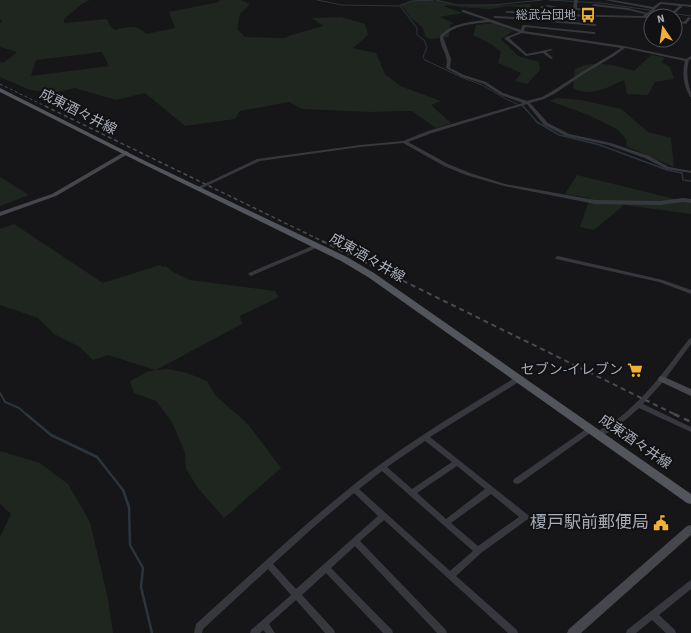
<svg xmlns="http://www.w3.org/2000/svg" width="691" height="633" font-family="'Source Sans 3','Noto Sans JP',sans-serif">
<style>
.green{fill:#1e261f;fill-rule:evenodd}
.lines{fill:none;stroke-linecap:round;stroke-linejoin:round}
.stream-far3{stroke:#2c353c;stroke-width:1}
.stream-far2{stroke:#2c353c;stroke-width:1.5}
.stream-far1{stroke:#2c353c;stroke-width:2}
.stream{stroke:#2c353c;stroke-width:2.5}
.street{fill:#37383d;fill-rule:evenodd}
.secondary{fill:#45474d;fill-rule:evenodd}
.primary{fill:#53555c;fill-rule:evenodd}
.rail-far3{stroke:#4a4c52;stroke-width:1;stroke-dasharray:3 2.5;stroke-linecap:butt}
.rail-far2{stroke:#4a4c52;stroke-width:1.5;stroke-dasharray:4 3;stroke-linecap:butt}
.rail-far1{stroke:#4a4c52;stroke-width:2;stroke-dasharray:5 4;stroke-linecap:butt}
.rail{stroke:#4a4c52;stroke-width:2.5;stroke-dasharray:6 5;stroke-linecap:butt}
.labels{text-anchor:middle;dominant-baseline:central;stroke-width:4;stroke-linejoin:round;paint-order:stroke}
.far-poi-label{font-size:12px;fill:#a8adb8;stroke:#111113;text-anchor:end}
.street-label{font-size:14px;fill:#a8adb8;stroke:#111113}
.poi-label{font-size:14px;fill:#a8adb8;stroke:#111113;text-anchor:end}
.near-poi-label{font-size:17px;fill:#a8adb8;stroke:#111113;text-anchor:end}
</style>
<rect width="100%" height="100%" fill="#161618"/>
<path class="green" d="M0 0H90L82 4 64 19V23L107 19 110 26 115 30C126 27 137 24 146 34L175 28 169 12 219 2 220 0H241L250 4 240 14 237 29 245 37 285 38 292 35 323 26 312 18 341 17 365 24 368 35 353 48 376 53 385 74 400 86 441 101 431 105 451 123 436 128 412 111 370 112 302 109 289 102 240 111 235 119 185 126 145 93 116 100 75 88 54 93 30 90 0 77V62L3 63 17 52 0 47V23L3 21 0 20ZM102 52 109 66 31 76 36 60Z
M416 0H433L460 6 531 4 530 8 508 6 490 9 460 7 450 5 443 6 463 13 439 17 454 23 450 25 449 37 430 39 426 37 422 27 410 17 400 4Z
M493 23 513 31 501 39 518 56 539 62 540 70 527 84 515 81 521 73 498 63 501 52 491 44 473 35 476 25Z
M651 55 663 57 664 59 661 62 670 67 674 79 655 82 648 95 627 94 624 80C608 87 590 98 573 88L575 69C594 59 615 65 634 71Z
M556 98 581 100 621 109 648 132 671 138 674 167 626 146 627 140 617 129 588 115 550 101Z
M577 175 691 203V214L624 205 594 230 580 227 590 198 565 194Z
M0 177 29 195 0 206Z
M14 224 103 283 160 265 163 267 166 266 173 272 190 280 275 291 279 297 240 316 242 324 156 370 168 369 187 373 207 381 216 396 248 424 281 468 224 518 198 488 186 469 185 453 172 422 156 401 134 393 130 381 147 372 155 370 108 355 93 360 80 347 54 334 38 318 0 305V229Z
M0 451 40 463 68 484 90 522 108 599 113 633H0V537L11 514 0 504Z"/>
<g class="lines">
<path class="stream-far3" d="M317 0 342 5 400 6 411 1 433 0
M436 0 457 5H493L542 0
M549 0 600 3 691 16
M400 6 417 28V35L424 40 427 47 423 57 425 60 463 78 482 85 508 100 524 107"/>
<path class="stream-far2" d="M523 106 537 122 559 135 600 145 667 170 682 173 683 180 691 181"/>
<path class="stream-far1" d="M0 393 5 402 19 408 27 415"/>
<path class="stream" d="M26 414 51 435 97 457 123 490 129 507 130 545 143 568 141 587 152 633"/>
<path class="street" d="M574 0H578L577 8 594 9 596 10 594 11 558 9 545 6 547 5 558 7 573 8Z
M605 0H613L653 7 660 2 691 5V7L683 6 672 16H668L679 6 661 4 647 16H651V18L555 16 553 18 551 17V15L540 7 543 6 554 14 643 16 645 14 628 10 594 6 592 5 594 4 628 8 647 13 652 9Z
M535 8 538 9 535 19 533 20 495 18 493 17 495 16 532 18 533 14 507 13 505 12 507 11 533 12Z
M462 10H464L521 30 522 26 524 25 594 32 596 33 594 34 525 27 524 31 624 46 686 59 691 56V59L689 60C687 67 687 74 688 81 689 87 691 91 691 97H690C683 85 682 74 685 61L625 48 614 56 585 73 554 94 544 99 530 103 548 123 569 134 611 143 649 156 669 167 691 171V173L666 169 645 158 608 145 566 136 544 125 527 104 432 133 408 142 448 164 470 173 505 184 595 200 660 201 683 198 691 199V203L683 202 660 205 595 204 504 186 466 175 444 166 403 143 360 147 260 161 200 189H198L196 188 257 159 360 145 403 141 428 131 523 103 501 95 484 84 462 77 446 68C450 54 439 48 440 36 452 23 469 22 486 20L462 12ZM490 22 519 32 504 38 526 56 543 53 551 59 553 58 546 52 553 50 551 49 527 54 509 38 522 33 621 48 612 54 582 72 551 92 542 97 527 101 503 93 486 82 464 75 450 68 451 59 443 37C455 24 473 24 490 22Z
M688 17 691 18 686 24 675 22V20L684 22Z
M552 20 595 24 597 25 595 26 551 22V20Z
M317 244 319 245 320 246 319 247 253 275 251 276 248 274 249 273Z
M558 256 663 280 691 290V294L659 282 556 259 555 258 556 257Z
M691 338V344L663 382 643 404 691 427V432L639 408C631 415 607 438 597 436L596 434 597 432C606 426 616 421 625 413 650 392 669 365 689 339Z
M518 376H522L523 378 522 380 430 437 528 515 529 517 528 519 481 553 456 576 517 630 518 633H508L384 520 360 541 446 630 447 633H437L355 546 331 568 392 630 393 633H383L326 573 302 595 334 630 335 633H325L296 600 269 624 275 633H266L263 630 260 633H250L251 630 291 595 268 569 203 629 202 633H194L196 624C253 573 309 519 370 472 417 437 467 407 518 376ZM425 441 452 462 412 489 387 467ZM457 466 485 489 446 519 417 493ZM382 471 473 551 450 571 359 489ZM354 493 378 516 296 589 273 564 316 525ZM491 494 519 517 478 546 451 523Z
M589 427H593L594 429 593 431 520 483 517 484 514 483 513 481 514 479Z
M691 580V589L659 615 675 630 676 633H666L652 620 636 633H626L627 630 688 582Z"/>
<path class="secondary" d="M126 151 129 153 128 154 56 196 0 216V212L52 194Z
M662 376 691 389V396L659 381 658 379 659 377Z
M691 525V535L581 633H567L569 629 687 526Z"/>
<path class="primary" d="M0 88 145 161 347 257 374 273 691 494V504L687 503 368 277 341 261 141 163 0 92Z"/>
<path class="rail-far3" d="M0 84 47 107"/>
<path class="rail-far2" d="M45 106 324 242"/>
<path class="rail-far1" d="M322 241 676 415"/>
<path class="rail" d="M674 414 691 422"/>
</g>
<defs>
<g id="bus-bare" transform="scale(1.2)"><path d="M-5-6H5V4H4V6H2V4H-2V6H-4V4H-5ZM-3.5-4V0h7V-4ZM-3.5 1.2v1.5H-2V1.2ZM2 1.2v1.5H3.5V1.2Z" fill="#f2b134" stroke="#111113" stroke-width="2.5" paint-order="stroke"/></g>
<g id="supermarket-bare" transform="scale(1.2)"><path d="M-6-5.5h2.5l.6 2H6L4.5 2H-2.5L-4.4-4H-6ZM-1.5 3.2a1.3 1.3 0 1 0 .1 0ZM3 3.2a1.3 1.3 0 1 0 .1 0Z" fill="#f2b134" stroke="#111113" stroke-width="2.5" paint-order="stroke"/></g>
<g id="civic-bare" transform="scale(1.2)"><path d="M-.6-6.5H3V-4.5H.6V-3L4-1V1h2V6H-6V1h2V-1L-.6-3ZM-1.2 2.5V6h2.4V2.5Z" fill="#f2b134" stroke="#111113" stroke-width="2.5" paint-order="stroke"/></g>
</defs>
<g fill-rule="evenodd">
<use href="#bus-bare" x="588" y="15"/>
<use href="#supermarket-bare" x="635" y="370"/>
<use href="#civic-bare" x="661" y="523"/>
</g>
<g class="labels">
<g class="far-poi-label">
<text x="576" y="15">総武台団地</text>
</g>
<g class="street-label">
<text transform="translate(78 112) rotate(27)">成東酒々井線</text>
<text transform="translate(367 258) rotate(30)">成東酒々井線</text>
<text transform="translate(635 442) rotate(35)">成東酒々井線</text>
</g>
<g class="poi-label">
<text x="623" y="370">セブン-イレブン</text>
</g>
<g class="near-poi-label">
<text x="649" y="523">榎戸駅前郵便局</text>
</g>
</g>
<g transform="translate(663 28) rotate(347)"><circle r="19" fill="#111113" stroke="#4d4f55"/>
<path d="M0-3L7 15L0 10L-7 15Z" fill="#f2b134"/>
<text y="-6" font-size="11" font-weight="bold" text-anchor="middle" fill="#a8adb8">N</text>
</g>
</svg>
